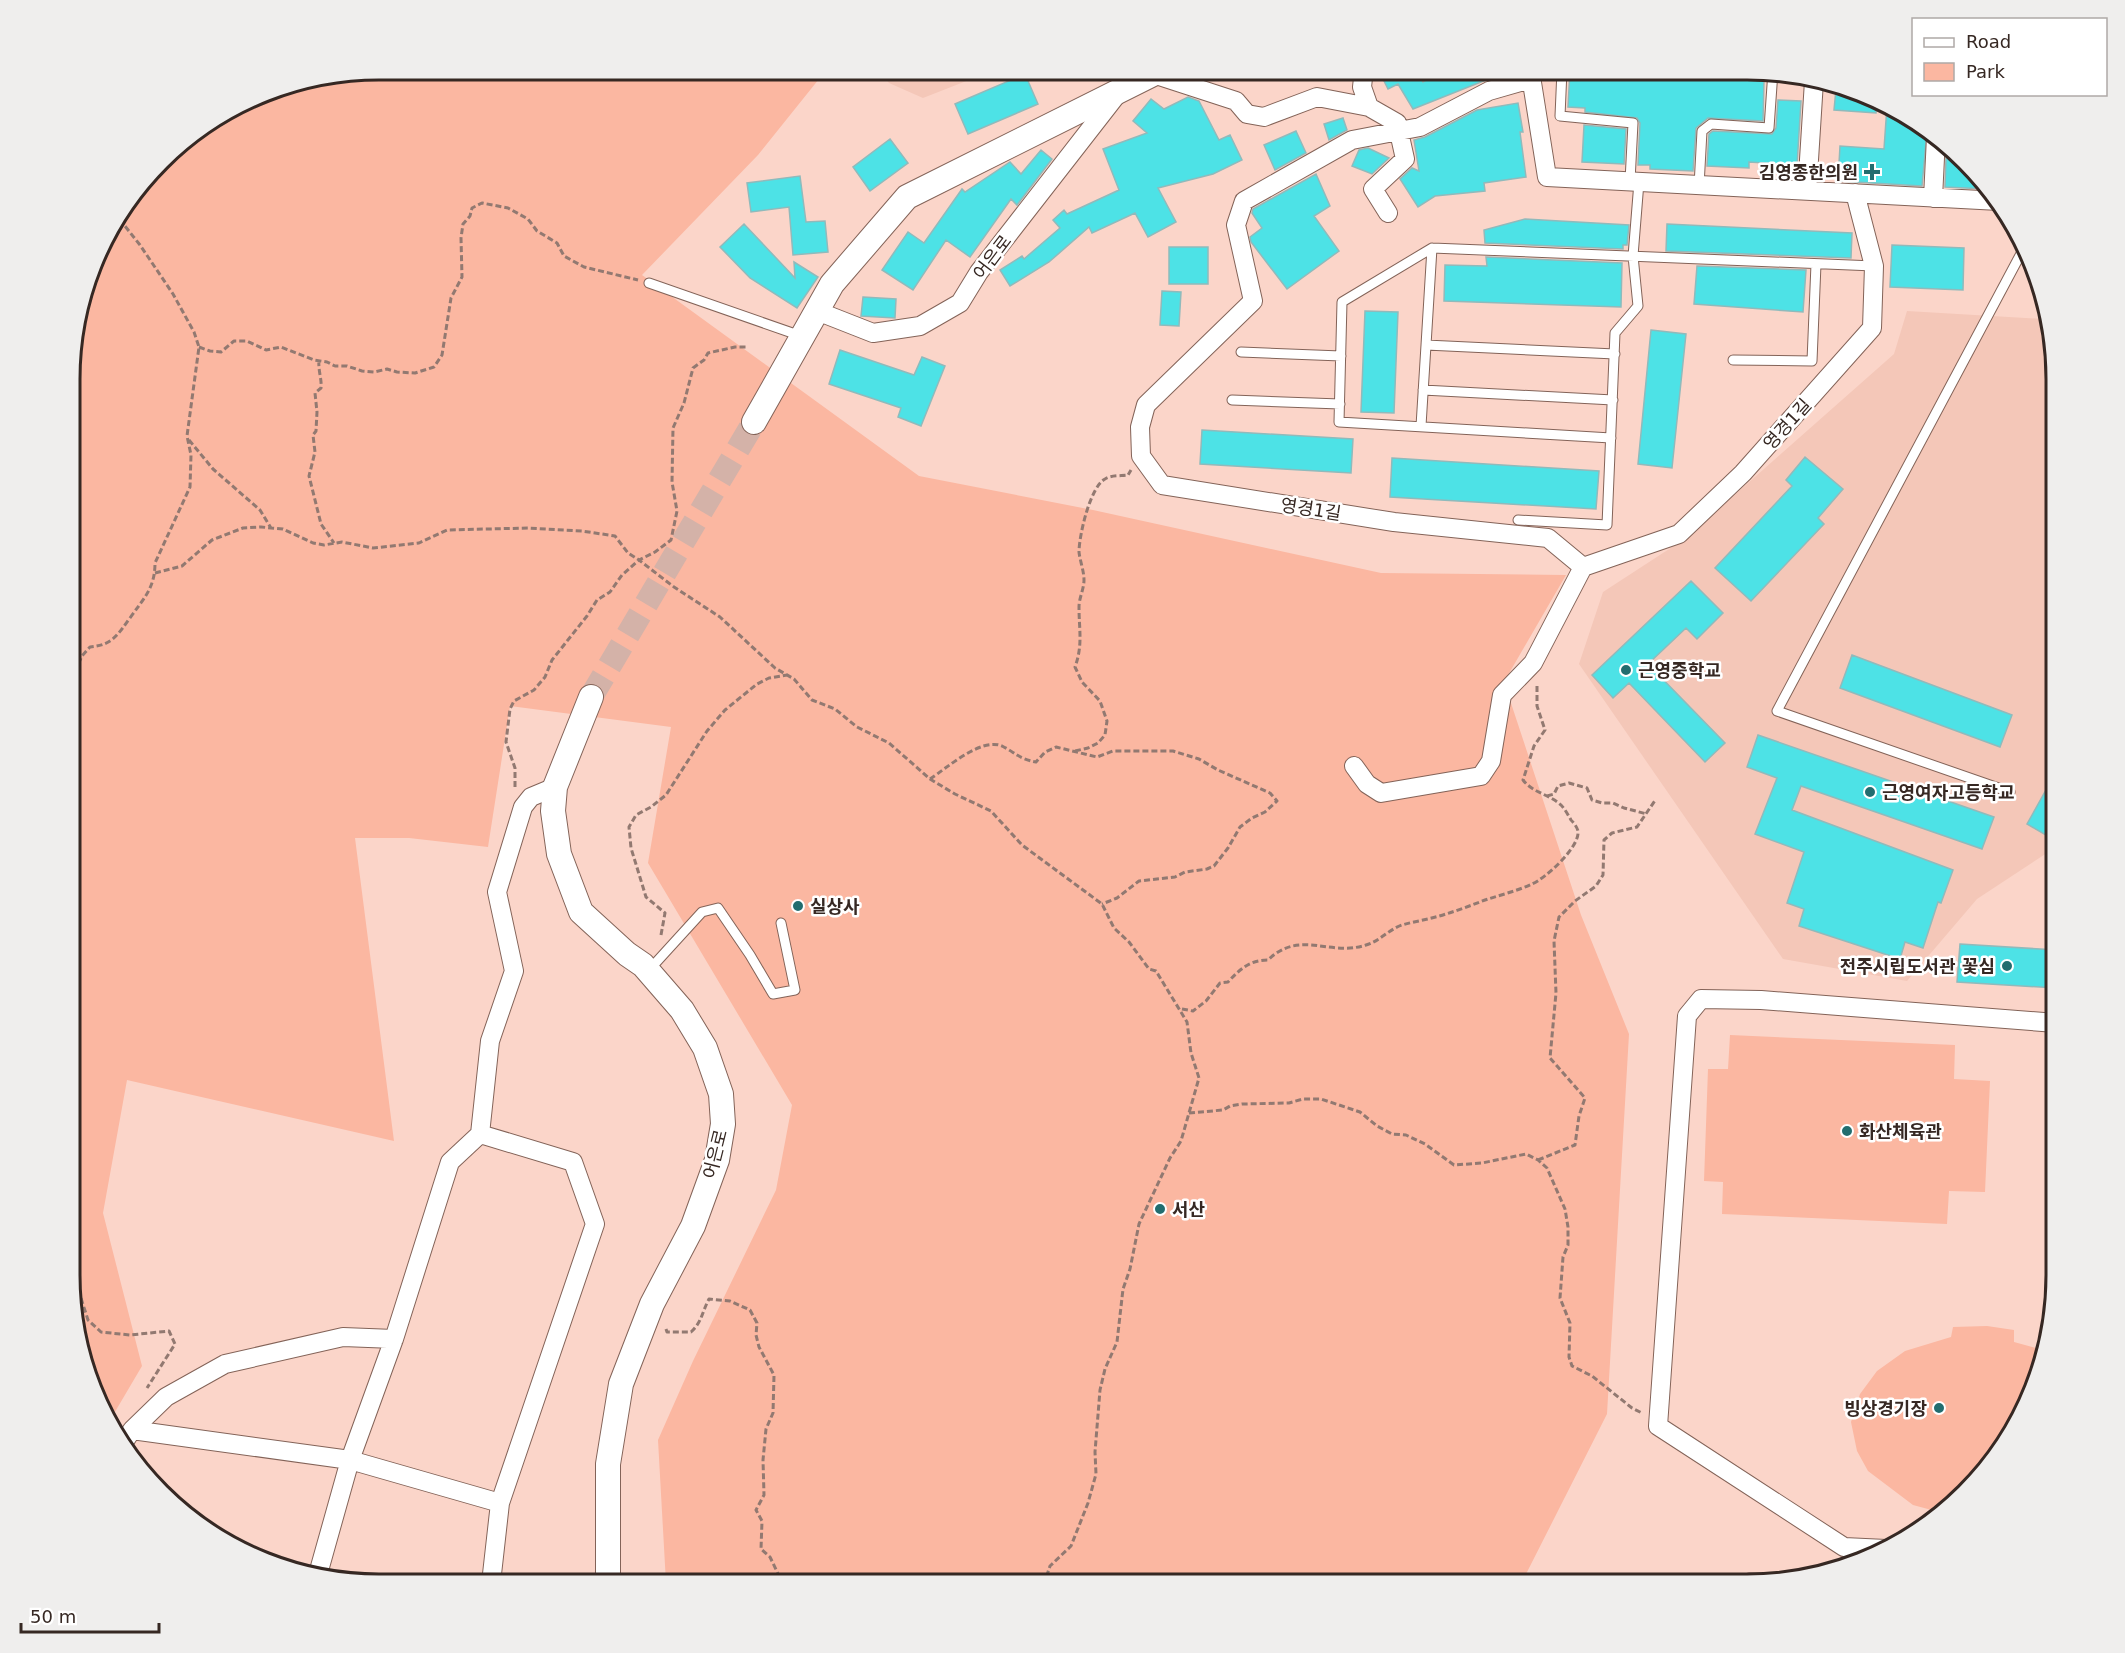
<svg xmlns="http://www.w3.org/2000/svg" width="2125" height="1653" font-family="'DejaVu Sans','Noto Sans KR',sans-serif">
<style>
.built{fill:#f4c7b8}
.green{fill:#fbb7a1}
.building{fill:#4de2e6;stroke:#90babb;stroke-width:1.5}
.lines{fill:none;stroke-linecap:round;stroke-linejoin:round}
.tertiary-tunnel{stroke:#d4b2a8;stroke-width:24;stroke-dasharray:24 12;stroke-linecap:butt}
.service-casing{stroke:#836358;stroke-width:11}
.minor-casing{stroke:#836358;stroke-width:20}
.tertiary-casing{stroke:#836358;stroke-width:26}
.path{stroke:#927971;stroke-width:3;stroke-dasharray:6 3;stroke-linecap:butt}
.service{stroke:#fff;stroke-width:9}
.minor{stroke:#fff;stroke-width:18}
.tertiary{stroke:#fff;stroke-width:24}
.poi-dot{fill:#226d6f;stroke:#fff;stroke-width:2}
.labels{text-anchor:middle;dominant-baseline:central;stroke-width:5;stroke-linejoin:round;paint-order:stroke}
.poi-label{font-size:18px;font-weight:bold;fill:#362823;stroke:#fff;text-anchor:start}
.street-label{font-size:18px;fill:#362823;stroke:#fff}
.rim{fill:none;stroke:#362823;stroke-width:3}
</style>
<rect width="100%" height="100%" fill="#fbd5c9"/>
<path class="built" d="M878 69H997L923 98 889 83Z
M1907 311 2044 319 2056 378V847L1977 899 1907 981 1783 959 1579 664 1603 592 1686 538 1894 354Z"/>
<path class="green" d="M378 69H827L758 155 642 275 919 476 1093 510 1381 573 1566 575 1504 682 1581 915 1629 1034 1607 1414 1521 1584 666 1583 658 1440 693 1361 776 1190 792 1105 648 863 671 727 510 706 488 847 409 838H355L394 1141 127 1080 103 1213 142 1366 109 1422 101 1412 70 1295 72 338 110 224 175 146 279 86Z
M1730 1035 1955 1045 1954 1079 1990 1081 1985 1192 1949 1191 1947 1224 1722 1214 1723 1182 1704 1181 1708 1069H1728Z
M1987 1326 2014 1330V1342L2036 1348 2042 1352 2032 1393 1979 1479 1939 1516V1512L1913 1505 1868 1471 1857 1451 1851 1422 1860 1394 1877 1371 1905 1351 1951 1337 1953 1327Z"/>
<path class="building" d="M1378 69H1428L1419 74 1423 82 1445 69 1511 70 1413 109 1398 84 1388 89Z
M1570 70 1655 74V70H1697V76L1764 80 1763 121 1708 118 1696 128 1693 171 1650 169V165H1638L1640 123 1637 118 1585 112V108L1568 107Z
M1025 74 1038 104 968 134 955 104Z
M1836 89 1865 93 1877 100 1876 113 1834 110Z
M1188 97 1199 101 1219 140 1230 135 1242 160 1213 174 1158 188 1176 222 1148 237 1135 213 1092 233 1089 227 1049 262 1010 286 1000 270 1022 256 1024 259 1060 228 1053 220 1064 210 1067 214 1119 190 1103 149 1147 133 1133 121 1151 99 1164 109Z
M1778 100 1801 101 1797 165 1749 162V168L1707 166 1709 134 1713 131 1772 134 1776 128Z
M1518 103 1523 132H1520L1526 177 1484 183 1485 191 1435 196 1418 207 1400 179 1412 168 1419 171 1414 140 1425 137 1477 110Z
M1887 106 1927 131 1922 186 1838 181 1840 146 1884 149Z
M1343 118 1347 130 1329 140 1324 124Z
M1584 125 1626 129 1624 164 1582 162Z
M1296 131 1306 153 1275 170 1264 145Z
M890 139 908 163 870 191 853 167Z
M1368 148 1389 158 1372 174 1352 166 1359 150Z
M1041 150 1052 159 1017 205 1011 199 970 257 946 240 913 290 882 270 908 232 924 243 962 189 965 192 1010 162 1021 174Z
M1946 158 1963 159 1985 183V189L1945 187Z
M1316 174 1330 206 1314 216 1339 251 1287 289 1251 242 1250 237 1262 228 1252 213 1253 209Z
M800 176 806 222 825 221 828 252 793 255 789 207 751 212 747 183Z
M1525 219 1629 225 1627 245H1623V249L1485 243 1484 230Z
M744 224 795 278 794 262 818 277 797 308 750 278 720 247Z
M1667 224 1852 233 1851 258 1666 251Z
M1892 245 1964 248 1963 290 1890 287Z
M1169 247H1208V284H1169Z
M1486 257 1622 263 1621 307 1444 301 1445 265 1487 266Z
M1697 266 1806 270 1803 312 1694 304Z
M1162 291 1181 292 1179 326 1160 325Z
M863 297 896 299 895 318 861 316Z
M1365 311 1398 312 1394 413 1361 412Z
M1651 330 1686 334 1672 468 1638 464Z
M840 350 914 375 922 357 945 366 921 426 898 417 901 408 829 384Z
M1202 430 1353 439 1351 473 1200 464Z
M1805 457 1843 489 1818 518 1824 524 1751 601 1715 568 1792 486 1786 480Z
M1392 458 1599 471 1596 509 1390 497Z
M1691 581 1723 613 1697 639 1686 628 1648 664 1725 743 1705 762 1629 683 1613 698 1592 675Z
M1852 655 2012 715 2000 747 1840 688Z
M1758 735 1994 817 1982 849 1801 786 1792 810 1953 870 1941 903 1938 902 1923 948 1905 942 1900 959 1799 926 1804 909 1787 903 1804 852 1755 834 1777 778 1747 767Z
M2056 772V841L2027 824Z
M1960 944 2056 950V988L1957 982Z"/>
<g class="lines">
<path class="tertiary-tunnel" d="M591 697 754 422"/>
<g class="service-casing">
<path id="service" d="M1562 70 1560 116 1633 123 1630 181
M1699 186 1702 131 1711 124 1769 128 1773 71
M649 283 801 336
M1426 345 1615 354
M1241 352 1341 356
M1733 360 1812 361 1816 264
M1423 390 1613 400
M1232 400 1340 404
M1421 426 1432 248
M1611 438 1339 422 1342 302 1432 248 1874 266
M1518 520 1607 525 1615 333 1638 306 1633 256 1639 182
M2010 792 1777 711 2025 246
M650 969 702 912 718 908 750 955 773 994 795 990 781 923
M1745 1584 1749 1578 1770 1579"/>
</g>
<g class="minor-casing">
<path id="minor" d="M1364 69 1362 87 1369 107 1397 123 1405 159 1373 189 1388 213
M1530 70 1547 177 1999 201
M1153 74 1236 101 1247 114 1264 117 1317 97 1369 107
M1531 79 1489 91 1420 127 1352 140 1244 201 1236 225 1253 301 1146 405 1140 427 1141 456 1162 485 1394 522 1548 538 1583 567 1679 534 1743 473 1872 328 1874 266 1855 193
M1807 191 1814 81
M1933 198 1936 137
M817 311 873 333 920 326 960 303 979 272 1119 92
M1354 766 1367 784 1381 793 1481 776 1491 761 1502 695 1533 663 1583 567
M480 1134 573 1162 595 1224 500 1503 491 1583
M132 1430 166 1397 225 1364 343 1337 394 1339
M124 1442 132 1430 350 1460 500 1503
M1886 1549 1844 1547 1658 1426 1687 1016 1701 999 1761 1000 2056 1023
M318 1574 350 1460 394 1339 450 1162 480 1134 490 1041 514 971 497 892 523 807 531 797 555 787"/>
</g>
<g class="tertiary-casing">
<path id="tertiary" d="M754 422 832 284 907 197 1163 69
M591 697 555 787 553 811 559 854 581 912 627 954 643 965 682 1010 705 1048 721 1094 723 1124 717 1160 693 1226 652 1304 621 1384 608 1464V1583"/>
</g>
<path class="path" d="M199 347 210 351 221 352 234 341H247L266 350 281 347 314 360 327 362 335 366H347L362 371 374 372 387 369 397 372 415 373 434 367 442 355 451 298 462 277 461 238 463 224 470 216 472 208 482 203 508 208 528 219 537 231 557 243 564 256 584 267 638 280
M319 360C318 371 322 379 321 388L315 393 317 412 316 431 313 435 315 452 309 476 321 524 334 543
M189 440 213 469 260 510 271 528
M155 573 182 566 212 540 243 528 261 527 283 529 313 543 324 545 342 542 373 548 419 543 447 530 528 528 582 531 615 536 628 553 639 560 674 587 720 617 775 668 794 679 812 700 835 709 857 727 889 743 930 779 955 794 991 811 1022 845 1102 904 1114 928 1129 942 1149 969 1156 971 1187 1022 1191 1053 1199 1078 1181 1141 1170 1158 1139 1224 1130 1269 1123 1289 1117 1342 1105 1369 1100 1390 1095 1452 1096 1474 1088 1503 1071 1546 1050 1566 1044 1584
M71 680 82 656 90 647C113 645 118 634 130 618 144 598 155 588 155 563L190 487 191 455 187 436 199 347 194 332 173 294 140 245 117 216
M1075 751 1088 748 1098 743 1105 735 1107 721 1100 701 1082 682 1075 667C1083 645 1079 630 1079 607 1079 598 1084 589 1084 580 1084 571 1080 561 1079 552 1079 536 1090 487 1105 479 1111 475 1121 476 1128 475L1131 470
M930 779C947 768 981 737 1002 746 1016 753 1019 759 1036 762L1045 752 1056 747 1097 757 1113 751H1173L1199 759 1218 770 1270 793 1277 801 1265 812 1252 818 1240 827 1228 848 1214 866 1207 869 1185 872 1175 877 1139 881 1117 898 1102 904
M515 787V768L506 742 510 709 514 701 534 690 545 677 552 660 587 616 597 600 610 592 622 575 639 560 655 552 671 540 677 511 672 482 673 428 684 403 693 368 704 360 708 353 735 347H746
M1547 796 1554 794 1558 786 1569 783 1587 788 1592 800 1602 803H1613L1624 808 1647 814
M661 935 665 913 646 897 631 848 629 827 636 815 651 807 666 795 707 731 725 710 757 684 769 678 787 675
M1182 1009 1193 1011 1206 1001 1220 983 1228 982C1240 969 1250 960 1268 960 1300 929 1329 957 1366 945 1380 941 1388 930 1402 925 1416 921 1431 919 1446 914 1459 910 1472 905 1485 900 1500 895 1517 891 1532 884 1546 878 1580 847 1578 831 1577 827 1574 823 1571 820 1568 815 1565 809 1561 805 1549 794 1533 793 1523 780L1534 746 1545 730 1537 706V685
M1189 1113 1223 1110 1230 1106 1242 1104 1289 1103 1303 1099H1321L1360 1112 1377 1126 1392 1134 1406 1135 1425 1144 1454 1165 1482 1163 1526 1154 1538 1160 1547 1168 1565 1209 1568 1227V1245L1563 1257 1560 1298 1570 1323 1569 1357 1572 1366 1592 1376 1632 1408 1642 1413
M1538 1160 1575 1145 1579 1116 1585 1098 1550 1058 1556 993 1554 941 1559 917 1575 901 1596 886 1603 875 1604 840 1612 833 1637 827 1656 799
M70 1264 88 1320 101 1332 130 1335 169 1331 175 1344 147 1388
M666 1329 667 1332H691C702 1322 702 1312 709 1299L730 1301 750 1310 757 1323 756 1335 759 1347 774 1375 773 1413 766 1429 763 1460 764 1495 756 1510 762 1521 761 1549 770 1557 782 1582 786 1584"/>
<use href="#service" class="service"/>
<use href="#minor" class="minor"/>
<use href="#tertiary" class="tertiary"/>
</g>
<g class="poi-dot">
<path d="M1869 163h6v6h6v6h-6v6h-6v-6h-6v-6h6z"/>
<circle cx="1626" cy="670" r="6"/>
<circle cx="1870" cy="792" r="6"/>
<circle cx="798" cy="906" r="6"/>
<circle cx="2007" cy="966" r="6"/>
<circle cx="1847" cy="1131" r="6"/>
<circle cx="1160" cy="1209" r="6"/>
<circle cx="1939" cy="1408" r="6"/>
</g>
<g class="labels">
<g class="poi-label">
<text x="1858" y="172" text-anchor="end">김영종한의원</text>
<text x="1638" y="670">근영중학교</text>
<text x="1882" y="792">근영여자고등학교</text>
<text x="810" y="906">실상사</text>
<text x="1995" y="966" text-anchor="end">전주시립도서관 꽃심</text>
<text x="1859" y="1131">화산체육관</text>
<text x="1172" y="1209">서산</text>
<text x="1927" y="1408" text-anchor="end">빙상경기장</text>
</g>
<g class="street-label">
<text transform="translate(992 257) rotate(-53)">어은로</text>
<text transform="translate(1787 424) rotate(-48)">영경1길</text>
<text transform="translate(1311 509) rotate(9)">영경1길</text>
<text transform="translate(715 1154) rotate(-76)">어은로</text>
</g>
</g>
<path d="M0 0H2125V1653H0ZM379 80H1747A299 299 0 0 1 2046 379V1275A299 299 0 0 1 1747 1574H379A299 299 0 0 1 80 1275V379A299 299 0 0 1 379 80Z" fill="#efeeed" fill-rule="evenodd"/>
<path class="rim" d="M379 80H1747A299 299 0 0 1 2046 379V1275A299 299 0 0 1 1747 1574H379A299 299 0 0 1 80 1275V379A299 299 0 0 1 379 80Z"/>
<rect x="1912" y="18" width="195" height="78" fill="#ffffff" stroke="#afa9a7" stroke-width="1.5"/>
<rect x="1924" y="38" width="30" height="9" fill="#ffffff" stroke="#afa9a7" stroke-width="1.5"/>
<text x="1966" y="48" font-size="18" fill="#362823">Road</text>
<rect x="1924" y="63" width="30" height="18" fill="#fbb7a1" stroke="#afa9a7" stroke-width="1.5"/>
<text x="1966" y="78" font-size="18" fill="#362823">Park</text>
<path d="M21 1623v9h138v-9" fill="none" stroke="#362823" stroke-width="3"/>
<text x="30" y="1623" font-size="18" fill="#362823" stroke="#ffffff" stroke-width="4.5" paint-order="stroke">50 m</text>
</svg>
